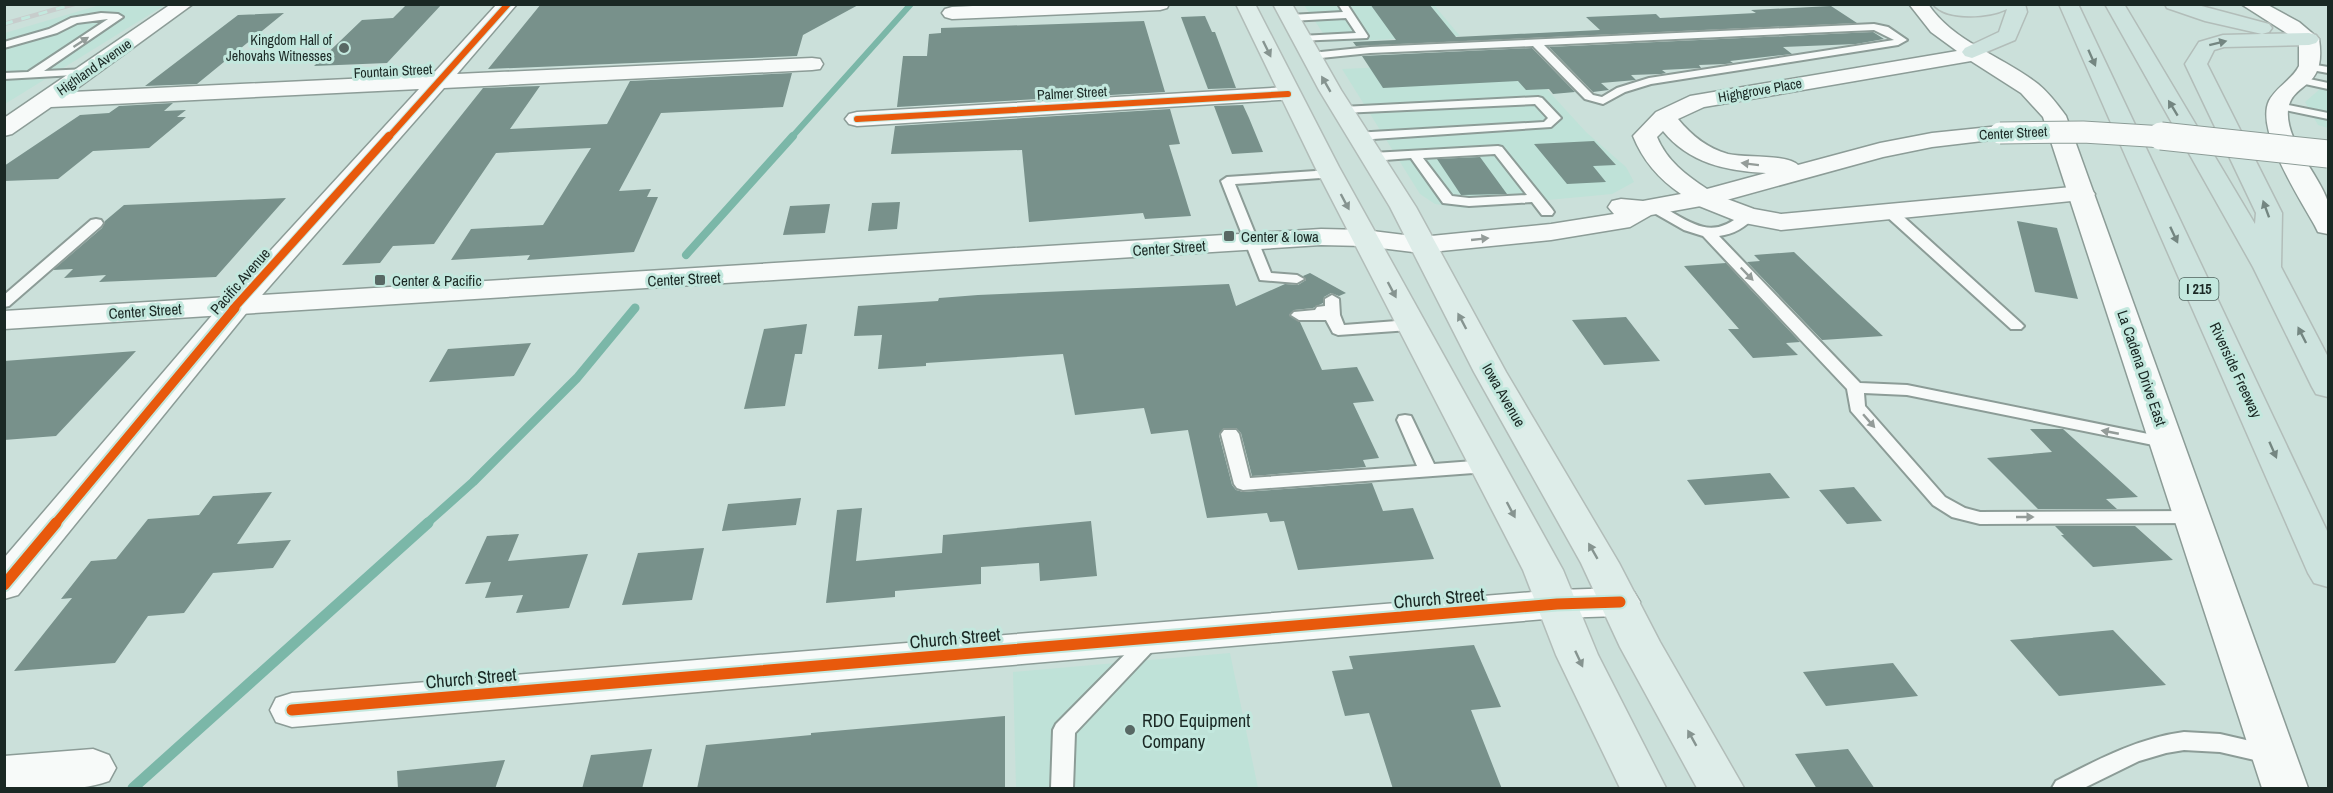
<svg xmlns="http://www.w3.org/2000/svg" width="2333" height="793" font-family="'Archivo Narrow',sans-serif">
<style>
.built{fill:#bfe2d8}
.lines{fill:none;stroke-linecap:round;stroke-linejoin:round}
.stream-far3{stroke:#7bb7a8;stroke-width:6}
.stream-far2{stroke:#7bb7a8;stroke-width:8}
.stream-far1{stroke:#7bb7a8;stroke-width:9}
.stream{stroke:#7bb7a8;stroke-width:11}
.building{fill:#78918b}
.service-casing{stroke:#8c9c97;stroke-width:4}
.minor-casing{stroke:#8c9c97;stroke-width:3}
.tertiary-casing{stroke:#8c9c97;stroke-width:3}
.secondary-casing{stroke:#8c9c97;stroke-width:3}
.primary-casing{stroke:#b2bdb9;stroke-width:3}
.motorway-casing{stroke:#b2bdb9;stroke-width:3}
.service{fill:#f7faf9;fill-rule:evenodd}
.minor{fill:#f7faf9;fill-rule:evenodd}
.tertiary{fill:#f7faf9;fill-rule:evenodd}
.secondary{fill:#f7faf9;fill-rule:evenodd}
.primary{fill:#deede9;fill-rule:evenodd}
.motorway{fill:#cde3de;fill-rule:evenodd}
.rail-casing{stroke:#c7cdcc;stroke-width:4.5}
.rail{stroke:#c3e8de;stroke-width:3;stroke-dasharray:9;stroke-linecap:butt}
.secondary-bridge-far1-casing{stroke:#8c9c97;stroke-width:23;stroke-linecap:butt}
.secondary-bridge-casing{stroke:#8c9c97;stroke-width:29;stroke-linecap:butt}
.secondary-bridge-far1{stroke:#f7faf9;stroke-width:21}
.secondary-bridge{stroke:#f7faf9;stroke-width:27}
.cycleway-far3-casing{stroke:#c3e8de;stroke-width:8}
.cycleway-far2-casing{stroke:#c3e8de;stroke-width:10}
.cycleway-far1-casing{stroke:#c3e8de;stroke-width:13}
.cycleway-casing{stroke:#c3e8de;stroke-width:15}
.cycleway-far3{stroke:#e8590c;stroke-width:6}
.cycleway-far2{stroke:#e8590c;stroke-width:8}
.cycleway-far1{stroke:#e8590c;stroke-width:9}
.cycleway{stroke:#e8590c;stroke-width:11}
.oneway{fill:#949c99}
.oneway2{fill:#748681}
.oneway3{fill:#869490}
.poi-dot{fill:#586864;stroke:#c3e8de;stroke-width:2}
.labels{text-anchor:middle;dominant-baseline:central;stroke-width:6;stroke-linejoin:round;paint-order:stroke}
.far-poi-label{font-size:14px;fill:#1a2824;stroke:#c3e8de;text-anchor:end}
.far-street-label{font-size:14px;fill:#1a2824;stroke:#c3e8de}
.shield{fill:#c3e8de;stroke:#4d625c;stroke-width:1.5}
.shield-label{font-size:14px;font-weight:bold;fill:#1a2824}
.poi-label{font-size:15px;fill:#1a2824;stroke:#c3e8de;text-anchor:start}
.street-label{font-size:15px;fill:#1a2824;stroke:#c3e8de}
.near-street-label{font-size:18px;fill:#1a2824;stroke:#c3e8de}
.near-poi-label{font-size:18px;fill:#1a2824;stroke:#c3e8de;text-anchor:start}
</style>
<rect width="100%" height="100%" fill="#cbe0da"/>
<path class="built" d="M100 5H165L5 104V33Z
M1304 5H1434L1460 36 1329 42Z
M1521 61 1586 132 1626 167 1634 182 1612 194 1464 208 1435 204 1420 194 1342 69Z
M2328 82V128L2318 125 2305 102Z
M1230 653 1258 788H1016L1013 672Z"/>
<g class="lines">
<path class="stream-far3" d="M791 138 911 4"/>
<path class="stream-far2" d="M686 255 793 136"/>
<path class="stream-far1" d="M426 524 473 482 577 378 635 308"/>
<path class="stream" d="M133 788 428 523"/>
</g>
<path class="building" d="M407 4H442L387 63 314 66 362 20 393 18Z
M541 4H860L803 35 797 56 488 69Z
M1370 4H1429L1456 37 1600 30 1586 17 1656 14 1660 18 1756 13 1751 10 1831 6 1857 23 1356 46 1353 42 1396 40Z
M284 13 197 84 145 86 238 15Z
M1205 16 1212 32H1215L1236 88 1208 89 1181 17Z
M1144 21 1165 92 897 107 903 56H927L929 34 941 33V28Z
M1873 32 1884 39 1856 44 1783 47 1792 54 1730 61 1733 63 1725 64 1699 65 1701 68 1662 70 1666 73 1661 74 1631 75 1636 80 1601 83 1609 90 1593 92 1549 47Z
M1532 48 1575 92 1553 94 1549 89 1526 90 1518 81 1383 88 1362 56Z
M792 73 783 107 661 113 619 191 651 189 647 197H658L634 252 527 260 530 255 451 260 471 229 543 225 591 148 496 153 434 244 393 246 380 263 342 265 483 88 540 86 510 129 607 124 630 81Z
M173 103 164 111 186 110 177 117H186L149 148 93 151 58 179 4 181V166L80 115 109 113 119 106Z
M1243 105 1249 118 1263 152 1232 154 1214 106Z
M1170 109 1180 144 1169 145 1191 216 1145 219 1143 213 1029 222 1022 150 891 154 895 126Z
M1594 141 1616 165 1593 166 1606 182 1567 184 1534 144Z
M1480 157 1507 194 1461 195 1437 159Z
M286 198 216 277 99 282 106 275 64 278 73 269 53 270 102 228 105 221 124 205Z
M900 202 897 229 868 231 872 203Z
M830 204 825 233 783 235 790 206Z
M2017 221 2057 228 2078 299 2035 292Z
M1794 252 1838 294 1883 336 1822 340 1747 262 1760 261 1754 255Z
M1726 263 1800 342 1786 343 1798 355 1753 358 1728 329H1739L1684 266Z
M1310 273 1346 293 1339 296 1331 293 1324 297 1323 303 1313 308 1294 310 1289 315 1300 322 1322 370 1357 367 1374 401 1353 403 1379 458 1363 460 1366 467 1252 476 1241 433 1236 428H1224L1219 435 1232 485 1236 490 1243 492 1372 483 1383 511 1413 508 1434 559 1298 570 1284 521 1270 522 1267 513 1207 518 1188 430 1151 434 1144 408 1075 415 1063 354 926 363V366L878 369 882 335 854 336 858 306 938 301 939 298 978 295 1229 284 1236 306 1285 284 1298 285 1306 280 1303 276Z
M1626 317 1660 361 1604 365 1572 320Z
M807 324 802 354H795L785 406 744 409 764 329Z
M531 343 514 376 429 382 448 349Z
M136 351 56 436 4 440V361Z
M2030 429H2063L2138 497 2106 499 2117 509H2038L1987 458 2052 452Z
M1770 473 1790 498 1705 505 1687 480Z
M1854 487 1882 521 1847 524 1819 490Z
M272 492 237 544 291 540 273 568 213 573 184 613 148 616 115 663 14 671 72 598 61 599 91 561 116 559 148 519 199 515 213 496Z
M801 498 796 525 722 531 728 504Z
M862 508 856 561 942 553 943 535 1091 521 1097 576 1040 581 1039 563 981 567V584L895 591V597L826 603 837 510Z
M2055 526H2135L2173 560 2093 567 2061 535H2064Z
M519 534 508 561 588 554 569 608 516 613 523 595 485 598 491 582 465 584 487 536Z
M704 548 692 600 622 605 638 553Z
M2113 630 2166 685 2059 696 2010 640Z
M1474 645 1501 707 1471 710 1502 789H1393L1369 713 1345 716 1332 671 1353 669 1349 656Z
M1893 663 1918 696 1826 706 1803 672Z
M1005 716V787L697 789 706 745 811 735V733Z
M652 749 642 789H582L591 755Z
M1848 749 1875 789H1817L1795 754Z
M505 760 495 789H398L397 771Z"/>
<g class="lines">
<g class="service-casing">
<path id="service" d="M1338 4H1347L1368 36 1367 38 1297 41V37L1301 36 1356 33 1346 18 1290 21 1285 18 1290 15 1343 12Z
M101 13 118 14 123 17 44 71 88 69 93 72 92 74 4 79V73L28 72 108 19 77 23 57 33 4 48V42L49 29 71 18Z
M1874 24 1888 27 1907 40 1898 45 1651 84 1625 92 1603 104 1585 99 1533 46 1370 53 1311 59 1306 56 1311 53 1370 47ZM1874 30 1894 40 1649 78 1617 88 1602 97 1593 95 1544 45Z
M2310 64 2328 67V73L2306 69 2305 67Z
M2300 77 2328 83V89L2296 82 2295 80Z
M1538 97 1542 98 1561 118 1551 127 1358 140 1352 136 1354 133 1544 122 1548 118 1535 104 1342 113 1336 110 1342 107Z
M2279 103 2328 113V119L2275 108V104Z
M1498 146 1502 147 1552 209 1554 212 1552 215H1542L1532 202 1469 206 1443 203 1411 158 1372 161 1366 157 1372 153ZM1495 154 1527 195 1469 198 1452 196 1423 158Z
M1331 170 1335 171 1337 174 1335 177 1235 184 1271 273 1297 275 1304 279 1297 283 1260 280 1221 181 1227 177Z
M1654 203C1662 205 1668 210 1675 214 1702 230 1718 235 1743 213H1753L1755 216C1745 228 1734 234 1719 236L1860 383 1907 385 2168 438 2174 439 2177 443 2174 447 2168 448 1907 395 1864 393 1865 406 1945 497 1965 508 1980 512 2193 511 2200 513 2202 517 2200 521 2193 523 1980 524 1952 517 1933 505 1851 411 1847 389 1703 236 1684 230 1649 210 1647 207 1649 204Z
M1890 208 1895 209 2021 323 2024 326 2021 329H2011L1885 215 1883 212Z
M96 219 101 220 103 223 101 226 9 306 4 307V295L91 220Z
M1332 295 1339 299 1340 315 1344 325 1410 320 1418 325 1410 330 1338 335 1333 333 1326 320H1299L1291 315 1294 312 1315 310 1317 307 1325 306V299Z
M1405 415 1411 416 1413 420 1434 464 1487 460 1493 462 1496 466 1493 470 1487 472 1243 490 1237 488 1234 484 1221 434 1224 430H1236L1239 434 1250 478 1417 466 1397 420 1399 416Z
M1152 631 1159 634 1162 639 1159 644 1075 733 1073 788H1051L1053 730 1056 724 1145 634Z
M2184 732 2220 734 2272 746 2280 748 2283 755 2280 762 2272 764 2220 752 2184 750 2166 753 2139 761 2084 788H2052L2056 781C2097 760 2138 738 2184 732Z"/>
</g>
<g class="minor-casing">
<path id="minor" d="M171 4H193L72 92 432 75 497 4H517L457 74 812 58 820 59 823 64 820 69 812 70 444 88 248 311 18 595 4 599V558L226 299 419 89 51 107 12 134 4 136V118Z
M1014 4H1169L1167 8 1160 10 952 19 945 17 942 13 945 9 952 7Z
M1288 87 1296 89 1299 94 1296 99 857 126 849 124 845 119 849 114 857 112Z
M1620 588 1634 592 1640 602 1634 612 1620 616 1557 618 292 727 276 722 270 710 276 698 292 693 1557 590Z
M93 749 109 755 116 768 109 781C76 793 39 788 4 788V756Z"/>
</g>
<g class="tertiary-casing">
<path id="tertiary" d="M2082 186 2091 189 2095 194 2091 199 1781 230 1739 222 1694 204 1690 198 1694 192 1703 190 1754 209 1781 214Z"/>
</g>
<g class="secondary-casing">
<path id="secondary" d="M1909 4H1928C1954 43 2003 56 2038 84 2049 93 2058 105 2066 116L2308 788H2262L2043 117 2021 93 1971 61 1704 107 1678 119C1692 136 1707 148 1728 154 1745 158 1787 154 1798 165L1880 143 1932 133 2000 126 2008 128 2012 133 2008 138 1932 147 1883 157 1712 204 1651 215 1630 227 1551 240 1421 253 1364 246 1321 245 4 329V311L1321 229 1364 230 1421 237 1551 224 1614 214 1608 207 1612 201 1621 199 1643 201 1681 194C1659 179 1643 161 1633 136L1656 112 1690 96 1957 51 1931 32ZM1663 131C1689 163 1726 171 1766 173L1707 189C1686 175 1667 161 1657 137Z
M2241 4H2266L2299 22 2319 39C2327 92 2292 80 2288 110 2285 141 2319 174 2328 202 2331 211 2328 224 2328 234L2318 232 2315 226C2300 199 2255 130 2269 101 2276 87 2292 80 2299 66V41Z"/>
</g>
<g class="primary-casing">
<path id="primary" d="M1236 4H1255L1339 167 1563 570 1598 655 1666 788H1620L1556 655 1523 570 1315 167Z
M1273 4H1292L1341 90 1416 207 1506 372 1619 563 1660 642 1744 788H1697L1620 647 1581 563 1474 372 1390 207 1319 90Z"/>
</g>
<g class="motorway-casing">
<path id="motorway" d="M1933 4H2025L2027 12 2015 40 1972 58 1965 56 1962 52 1965 48 1999 32 2007 9C1989 18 1946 21 1933 4Z
M2059 4H2078L2328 533V587L2314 583 2308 573Z
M2105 4H2124L2255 224 2256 213 2185 64 2199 42 2223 35 2262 34 2205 21 2167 8 2165 4H2194L2269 24 2272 28 2269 32 2262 34 2309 33 2316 35 2319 39 2316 43 2309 45 2224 47 2214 50 2207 64 2282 213 2281 267 2328 357V397L2316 394 2312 387 2253 267Z"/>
</g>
<use href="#service" class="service"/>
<use href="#minor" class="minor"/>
<use href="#tertiary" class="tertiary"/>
<use href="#secondary" class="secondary"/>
<use href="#primary" class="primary"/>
<use href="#motorway" class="motorway"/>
<g class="rail-casing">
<path id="rail" d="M4 24 74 4"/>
</g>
<use href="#rail" class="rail"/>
<g class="secondary-bridge-far1-casing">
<path id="secondary-bridge-far1" d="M2000 133 2083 132 2181 138"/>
</g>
<g class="secondary-bridge-casing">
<path id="secondary-bridge" d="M2161 136 2328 154"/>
</g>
<use href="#secondary-bridge-far1" class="secondary-bridge-far1"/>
<use href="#secondary-bridge" class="secondary-bridge"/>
<g class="cycleway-far3-casing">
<path id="cycleway-far3" d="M857 119 1288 94
M388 138 508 4"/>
</g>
<g class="cycleway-far2-casing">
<path id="cycleway-far2" d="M233 309 389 136"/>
</g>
<g class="cycleway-far1-casing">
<path id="cycleway-far1" d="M55 524 235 308"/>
</g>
<g class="cycleway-casing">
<path id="cycleway" d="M4 585 56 523
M292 710 1557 604 1620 602"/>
</g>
<use href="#cycleway-far3" class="cycleway-far3"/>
<use href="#cycleway-far2" class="cycleway-far2"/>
<use href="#cycleway-far1" class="cycleway-far1"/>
<use href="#cycleway" class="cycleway"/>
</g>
<defs><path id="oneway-solid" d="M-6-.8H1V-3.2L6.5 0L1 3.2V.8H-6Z" transform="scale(1.5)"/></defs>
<g class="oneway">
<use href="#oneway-solid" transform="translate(81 42) rotate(-33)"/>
<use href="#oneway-solid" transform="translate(1750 164) rotate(-173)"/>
<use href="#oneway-solid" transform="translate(1480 239) rotate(-6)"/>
<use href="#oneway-solid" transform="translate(1747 274) rotate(46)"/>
<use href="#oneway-solid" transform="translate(1869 421) rotate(49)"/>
<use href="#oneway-solid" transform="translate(2110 432) rotate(-169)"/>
<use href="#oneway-solid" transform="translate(2025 517)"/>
</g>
<g class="oneway2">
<use href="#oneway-solid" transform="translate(2218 43) rotate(-14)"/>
<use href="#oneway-solid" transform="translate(2092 58) rotate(66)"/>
<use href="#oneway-solid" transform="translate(2173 108) rotate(-121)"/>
<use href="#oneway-solid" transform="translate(2266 209) rotate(-110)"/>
<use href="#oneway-solid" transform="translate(2174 235) rotate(65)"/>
<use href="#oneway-solid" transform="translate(2302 335) rotate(-117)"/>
<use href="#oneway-solid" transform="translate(2273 450) rotate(66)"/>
</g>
<g class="oneway3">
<use href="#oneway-solid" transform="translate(1267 49) rotate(64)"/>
<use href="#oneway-solid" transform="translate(1326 84) rotate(-120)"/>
<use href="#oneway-solid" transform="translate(1345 202) rotate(62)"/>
<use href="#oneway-solid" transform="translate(1392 290) rotate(62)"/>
<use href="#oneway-solid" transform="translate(1462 321) rotate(-118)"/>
<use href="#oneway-solid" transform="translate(1511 510) rotate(62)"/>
<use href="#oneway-solid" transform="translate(1593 551) rotate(-120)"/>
<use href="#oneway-solid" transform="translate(1579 659) rotate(65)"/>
<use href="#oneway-solid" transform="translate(1692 738) rotate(-119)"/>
</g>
<g class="poi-dot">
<circle cx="344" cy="48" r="6"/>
<rect x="1223" y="230" width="12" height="12" rx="3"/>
<rect x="374" y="274" width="12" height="12" rx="3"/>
<circle cx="1130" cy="730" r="6"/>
</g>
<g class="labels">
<g class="far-poi-label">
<text x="332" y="40">Kingdom Hall of<tspan x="332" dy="16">Jehovahs Witnesses</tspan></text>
</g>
<g class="far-street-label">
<text transform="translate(94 67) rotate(-35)">Highland Avenue</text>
<text transform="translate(393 71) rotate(-3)">Fountain Street</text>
<text transform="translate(1760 90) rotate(-10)">Highgrove Place</text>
<text transform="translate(1072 93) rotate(-3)">Palmer Street</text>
<text transform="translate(2013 133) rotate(-3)">Center Street</text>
</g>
<rect class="shield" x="2179.5" y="278" width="39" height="22" rx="4.5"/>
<g class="shield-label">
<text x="2199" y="289">I 215</text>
</g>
<g class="poi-label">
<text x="1241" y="236">Center &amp; Iowa</text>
<text x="392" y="280">Center &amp; Pacific</text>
</g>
<g class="street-label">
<text transform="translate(1169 248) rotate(-4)">Center Street</text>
<text transform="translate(684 279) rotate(-3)">Center Street</text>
<text transform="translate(240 281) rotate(-49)">Pacific Avenue</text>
<text transform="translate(145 311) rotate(-4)">Center Street</text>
<text transform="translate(2142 368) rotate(71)">La Cadena Drive East</text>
<text transform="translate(2236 370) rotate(65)">Riverside Freeway</text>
<text transform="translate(1504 395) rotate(60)">Iowa Avenue</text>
</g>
<g class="near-street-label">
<text transform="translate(1439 598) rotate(-5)">Church Street</text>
<text transform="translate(955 638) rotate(-5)">Church Street</text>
<text transform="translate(471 678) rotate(-5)">Church Street</text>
</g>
<g class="near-poi-label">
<text x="1142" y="720">RDO Equipment<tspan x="1142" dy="21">Company</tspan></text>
</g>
</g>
<rect width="2333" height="793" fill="none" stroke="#1a2824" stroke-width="12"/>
</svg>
